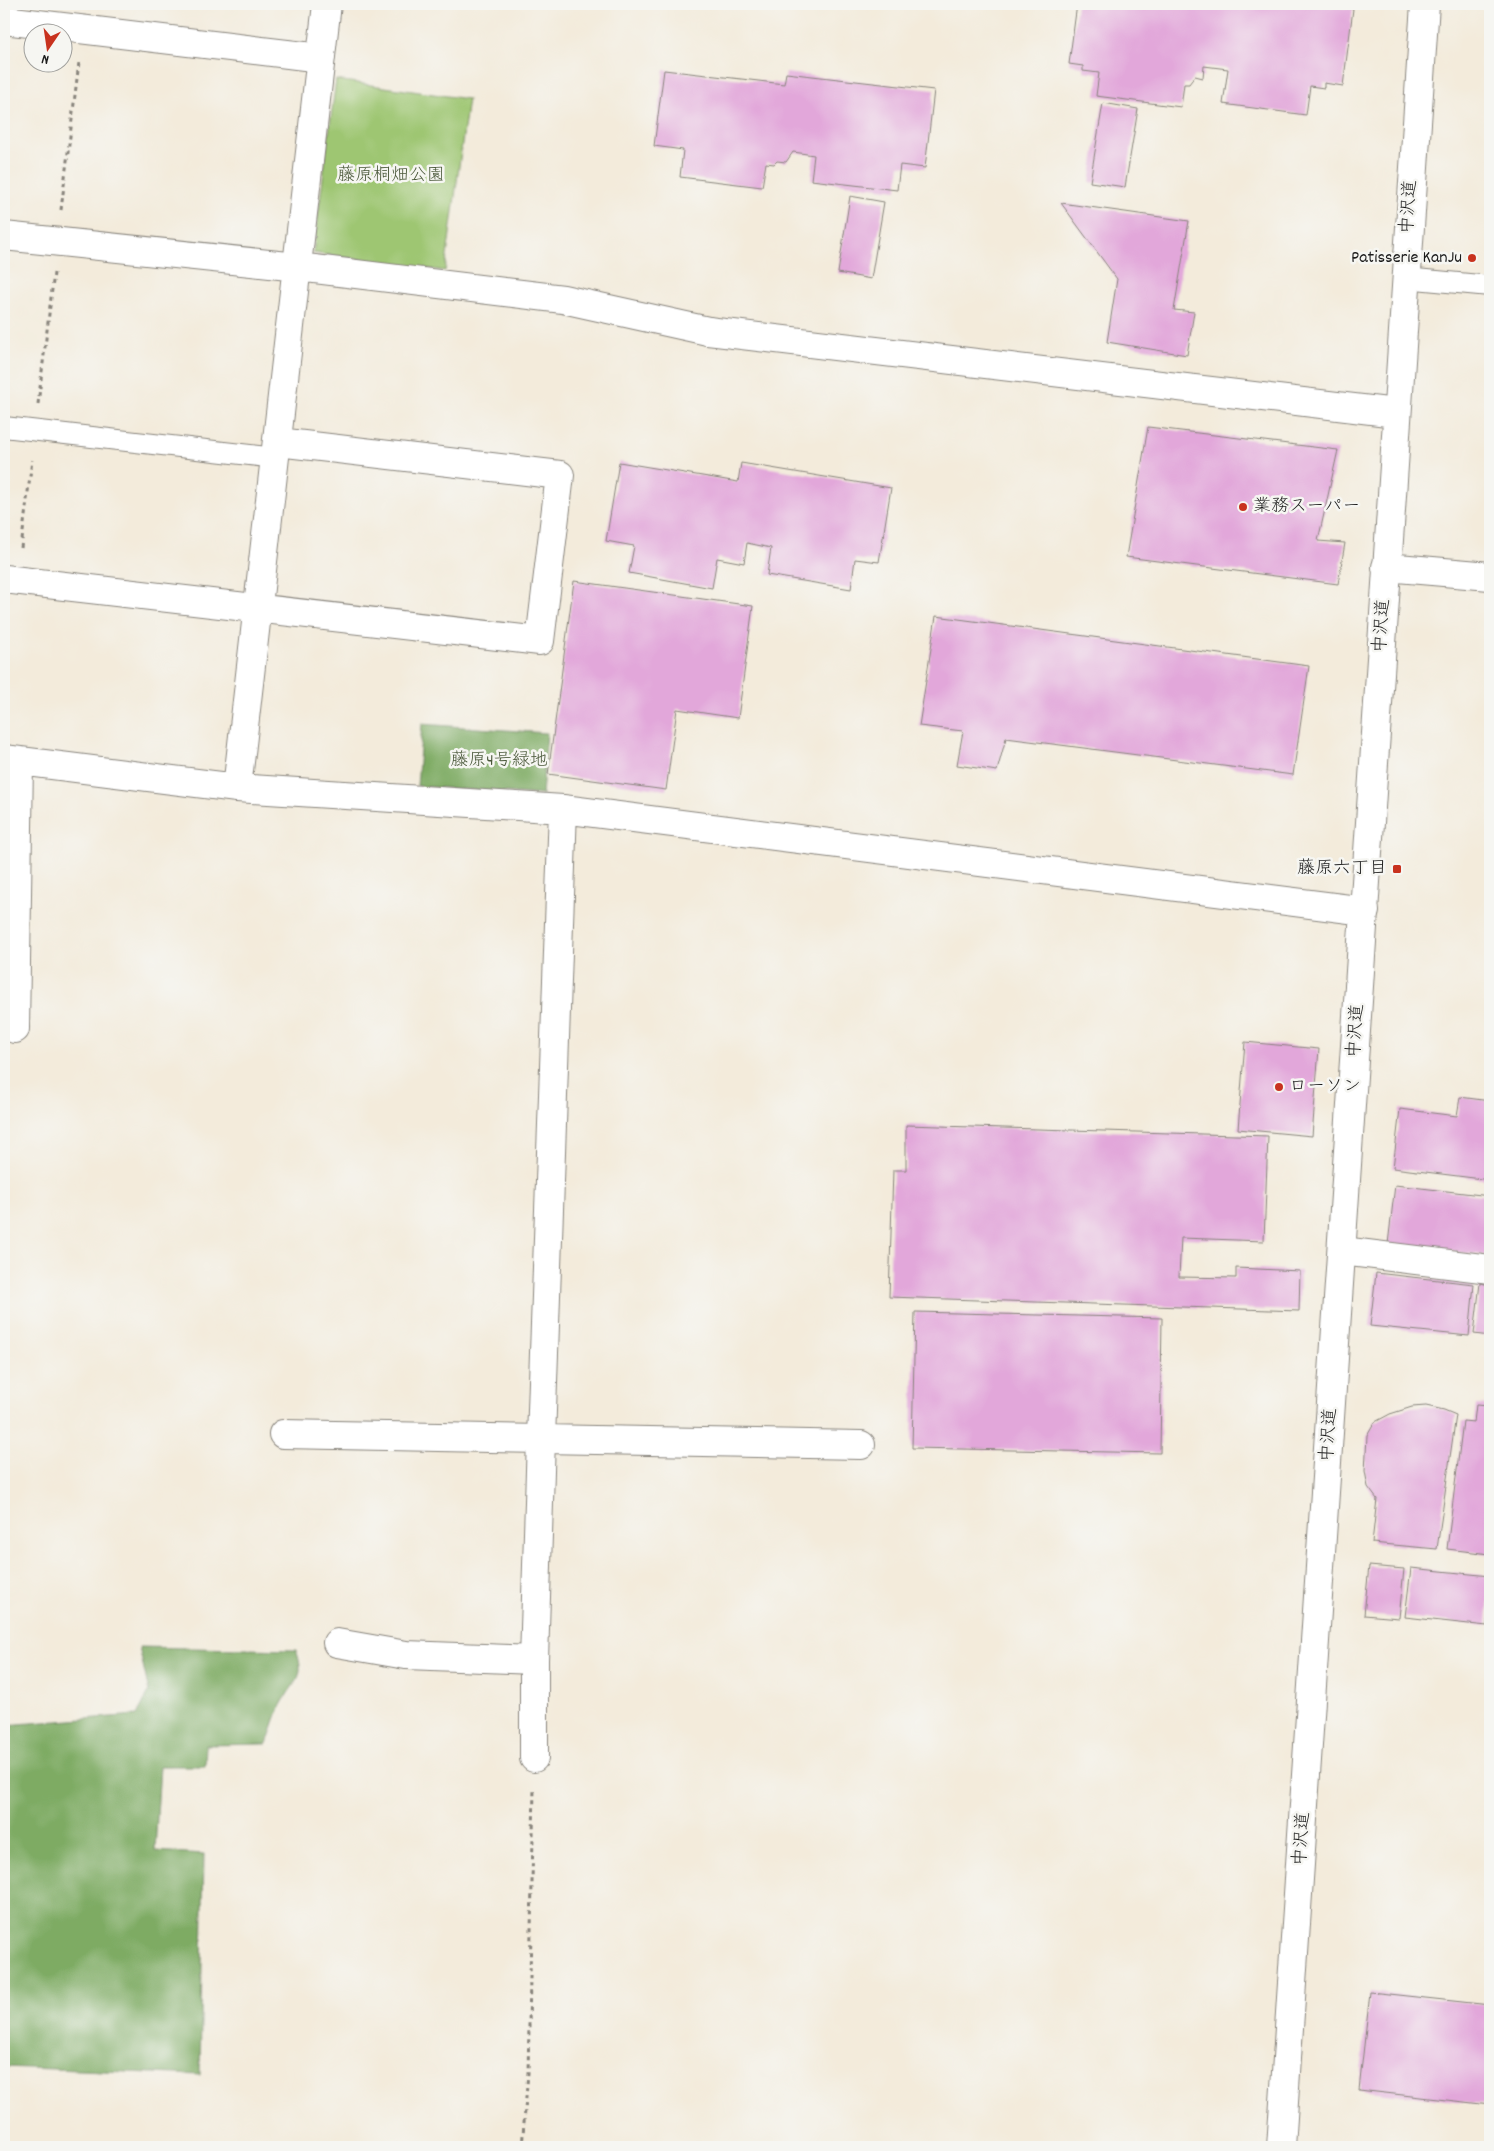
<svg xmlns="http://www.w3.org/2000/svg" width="1494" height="2151" font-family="Dekko,'Klee One',sans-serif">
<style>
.green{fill:#9ec672;stroke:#5d7147}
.forest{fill:#7eab64;stroke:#4d6440}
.building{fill:#e2a7da}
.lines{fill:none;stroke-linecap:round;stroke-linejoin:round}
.service-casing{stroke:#88847c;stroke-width:22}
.minor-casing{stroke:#88847c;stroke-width:30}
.tertiary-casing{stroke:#88847c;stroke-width:30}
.path{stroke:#88847c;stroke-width:3;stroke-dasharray:4 4;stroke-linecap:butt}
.service{stroke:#fff;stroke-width:20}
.minor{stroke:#fff;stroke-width:28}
.tertiary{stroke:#fff;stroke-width:28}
.poi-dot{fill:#c8321e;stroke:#f6f6f2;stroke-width:2}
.labels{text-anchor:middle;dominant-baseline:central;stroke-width:5;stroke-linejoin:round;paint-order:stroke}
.park-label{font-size:18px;fill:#4a583a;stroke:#f6f6f2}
.street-label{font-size:18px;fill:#1c1c1c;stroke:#f6f6f2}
.poi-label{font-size:18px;fill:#1c1c1c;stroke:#f6f6f2;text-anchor:end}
</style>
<rect width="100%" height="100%" fill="#f6f6f2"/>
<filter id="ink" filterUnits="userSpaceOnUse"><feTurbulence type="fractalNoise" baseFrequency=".02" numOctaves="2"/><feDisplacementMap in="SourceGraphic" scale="10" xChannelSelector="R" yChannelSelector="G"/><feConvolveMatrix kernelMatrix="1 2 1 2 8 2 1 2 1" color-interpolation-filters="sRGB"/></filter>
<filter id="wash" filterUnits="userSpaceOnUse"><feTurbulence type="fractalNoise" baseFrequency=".0096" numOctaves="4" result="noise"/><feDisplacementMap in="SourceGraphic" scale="20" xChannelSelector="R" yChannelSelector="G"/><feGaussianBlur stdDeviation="1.12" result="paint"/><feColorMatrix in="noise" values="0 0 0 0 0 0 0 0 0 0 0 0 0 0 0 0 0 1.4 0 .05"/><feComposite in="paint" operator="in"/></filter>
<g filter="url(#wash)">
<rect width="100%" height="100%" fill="#f3ebdb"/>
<path class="green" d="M336 80 468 99 445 271 313 253Z"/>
<path class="forest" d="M422 724 547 733 542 795 417 786Z
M139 1647 296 1650C306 1678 296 1678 284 1700 276 1713 272 1730 267 1744L206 1745 205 1766H160L155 1851 204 1854 200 2075 4 2067V1725L137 1715 149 1692Z"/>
<g id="blocks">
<path class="building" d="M1077 4H1181L1205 7V4H1310L1353 9 1343 86 1324 83V88L1310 86 1306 115 1223 104 1228 69 1204 66 1203 78 1195 76 1189 84H1184L1181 107 1096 96 1099 73 1083 71V66L1069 64Z
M664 70 784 84 786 73 934 90 925 168 900 165 897 190 811 180 814 155 793 152 786 162 777 161 774 164 766 163 762 187 680 177 683 150 654 146Z
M1103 103 1138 109 1125 187 1090 182Z
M850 196 884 202 871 279 838 273Z
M1061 203 1189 221 1174 310 1194 312 1187 355 1107 342 1117 279Z
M1148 427 1338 450 1318 541 1345 543 1338 584 1126 557Z
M619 462 738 482 741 463 891 488 879 562 855 559 851 589 767 575 771 548 747 543 744 563 717 558 712 588 629 573 634 546 606 541Z
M574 581 753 606 738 718 677 709 666 790 548 774Z
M936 616 1309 666 1293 775 1006 738 997 771 957 765 963 731 919 726Z
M1245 1042 1319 1049 1312 1136 1238 1129Z
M1460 1097 1490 1101V1180L1393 1168 1400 1109 1457 1116Z
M906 1125 1268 1136 1264 1241 1181 1238 1179 1277 1236 1278V1268L1300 1271 1299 1311 889 1297 893 1170H906Z
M1395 1185 1490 1196V1256L1388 1244Z
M1376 1273 1474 1284 1469 1336 1370 1326Z
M1480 1283 1490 1285V1336L1474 1334Z
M915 1312 1162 1318 1160 1453 912 1448Z
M1476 1405 1490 1406V1554L1447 1549 1463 1421 1474 1422Z
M1426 1406 1444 1410 1456 1415 1437 1549 1372 1543 1377 1499 1368 1487 1365 1471 1367 1436 1375 1422 1390 1414 1412 1407Z
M1369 1566 1404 1569 1399 1618 1364 1615Z
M1411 1568 1490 1576 1487 1626 1405 1617Z
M1370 1992 1490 2005V2105L1359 2090Z"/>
</g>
</g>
<g filter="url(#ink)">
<use href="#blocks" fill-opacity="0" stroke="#88847c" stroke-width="1"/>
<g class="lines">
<g class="service-casing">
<path id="service" d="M1405 278 1490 286
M4 427 276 458"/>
</g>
<g class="minor-casing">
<path id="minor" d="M4 20 321 58
M4 236 298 267 563 299 708 331
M1386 567 1490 576
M4 579 540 641 560 475 278 442
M4 759 237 788 563 809 1365 911
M237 788 327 4
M15 1029 19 761
M1342 1251 1490 1269
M283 1434 861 1445
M337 1643 406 1655 534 1660
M534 1758V1660L541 1439 563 809"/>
</g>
<g class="tertiary-casing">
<path id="tertiary" d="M708 331 1396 413
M1281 2147C1332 1433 1374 718 1425 4"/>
</g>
<path class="path" d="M61 210 79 62
M38 404 54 273
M21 548 32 460
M522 2147 528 2073 534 1788"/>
<use href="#service" class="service"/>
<use href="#minor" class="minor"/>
<use href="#tertiary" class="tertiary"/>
</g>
</g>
<g class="poi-dot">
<circle cx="1472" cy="258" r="5"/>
<circle cx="1243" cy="507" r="5"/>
<rect x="1392" y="864" width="10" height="10" rx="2.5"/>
<circle cx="1279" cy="1087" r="5"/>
</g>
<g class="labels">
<g class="park-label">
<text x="391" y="176">藤原桐畑公園</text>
<text x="499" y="761">藤原4号緑地</text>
</g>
<g class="street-label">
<text transform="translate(1410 207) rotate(-86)">中沢道</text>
<text transform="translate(1383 626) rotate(-86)">中沢道</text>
<text transform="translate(1357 1031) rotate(-86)">中沢道</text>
<text transform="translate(1330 1435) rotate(-86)">中沢道</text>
<text transform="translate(1303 1839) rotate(-86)">中沢道</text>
</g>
<g class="poi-label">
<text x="1462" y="258">Patisserie KanJu</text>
<text x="1253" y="507" text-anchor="start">業務スーパー</text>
<text x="1387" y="869">藤原六丁目</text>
<text x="1289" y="1087" text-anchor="start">ローソン</text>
</g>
</g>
<rect width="1494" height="2151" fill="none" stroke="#f6f6f2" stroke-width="20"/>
<g transform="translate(48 48) rotate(193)"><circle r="24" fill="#f6f6f2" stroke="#9f9f9c"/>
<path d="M0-4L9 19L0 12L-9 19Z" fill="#c8321e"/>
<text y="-8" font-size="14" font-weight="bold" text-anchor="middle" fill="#1c1c1c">N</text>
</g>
</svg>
